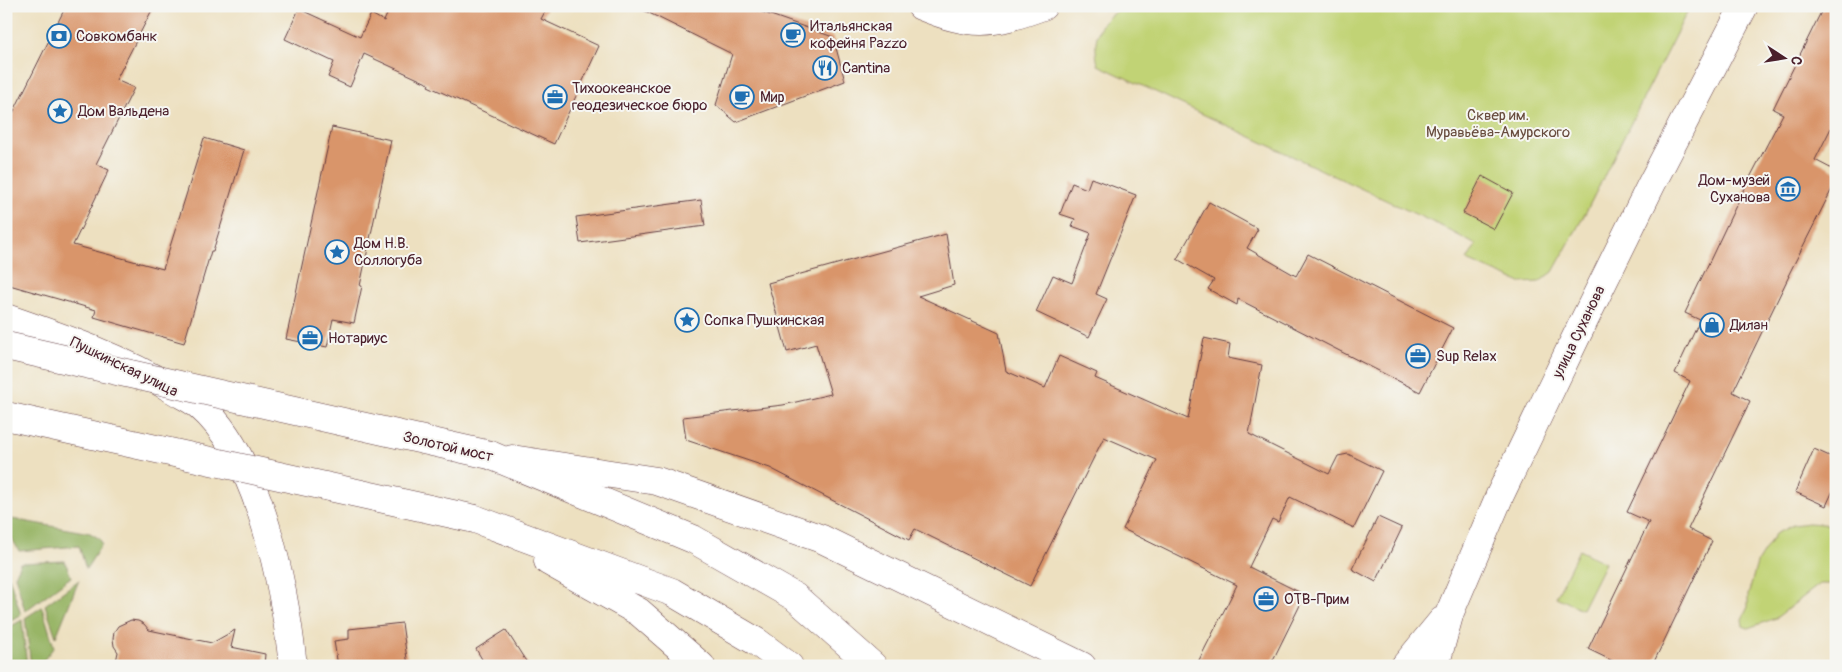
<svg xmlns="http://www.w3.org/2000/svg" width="1842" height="672" font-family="Pangolin,sans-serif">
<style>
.green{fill:#c1d375;stroke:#867950}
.forest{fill:#98b566;stroke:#716a48}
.building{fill:#d9956a}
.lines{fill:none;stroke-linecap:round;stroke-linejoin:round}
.minor-casing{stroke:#623c41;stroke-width:29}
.major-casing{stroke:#623c41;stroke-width:29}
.highway-casing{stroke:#623c41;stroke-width:29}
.minor{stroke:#fff;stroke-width:28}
.major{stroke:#fff;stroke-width:28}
.highway{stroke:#fff;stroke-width:28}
.highway-bridge-casing{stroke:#623c41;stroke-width:29;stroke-linecap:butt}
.highway-bridge{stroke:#fff;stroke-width:28}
.labels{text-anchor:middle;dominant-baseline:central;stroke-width:4;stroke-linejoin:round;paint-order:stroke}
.poi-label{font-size:15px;fill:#4a1f2b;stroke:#f6f6f2;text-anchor:start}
.park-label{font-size:15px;fill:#684c3e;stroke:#f6f6f2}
.street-label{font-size:15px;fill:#4a1f2b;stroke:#f6f6f2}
</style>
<rect width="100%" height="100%" fill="#f6f6f2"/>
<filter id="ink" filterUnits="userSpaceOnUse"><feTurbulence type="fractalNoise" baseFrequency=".02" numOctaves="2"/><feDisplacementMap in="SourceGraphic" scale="10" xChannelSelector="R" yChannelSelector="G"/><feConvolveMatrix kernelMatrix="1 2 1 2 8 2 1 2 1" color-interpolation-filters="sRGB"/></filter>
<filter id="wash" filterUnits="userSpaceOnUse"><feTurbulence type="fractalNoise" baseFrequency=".0096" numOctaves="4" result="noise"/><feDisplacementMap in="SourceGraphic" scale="20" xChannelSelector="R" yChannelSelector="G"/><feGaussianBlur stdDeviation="1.12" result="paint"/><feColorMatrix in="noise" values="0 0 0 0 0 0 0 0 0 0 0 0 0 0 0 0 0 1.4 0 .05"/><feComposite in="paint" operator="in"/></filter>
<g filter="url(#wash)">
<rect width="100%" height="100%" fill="#ede0c0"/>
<path class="green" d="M1125 6H1690L1586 212 1553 272 1539 282 1521 283 1467 260 1476 245 1443 227 1098 65C1092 35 1098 21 1125 6Z
M1808 523 1836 525V584H1820L1776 618 1748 628 1743 626 1742 619 1748 607V595L1757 563 1775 534 1793 525Z
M1579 550 1605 563 1582 609 1556 597Z"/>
<path class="forest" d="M6 518 90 533 100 539 102 544 86 569 79 546 19 551 10 535 6 533Z
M65 561 71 577 25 611 15 575 19 568 20 563Z
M9 577 21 615 6 622V580Z
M79 580 56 637 45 605Z
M42 607 54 647 39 666H31L25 618Z
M22 620 27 666H7L6 629Z"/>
<g id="blocks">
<path class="building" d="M66 6H154L116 80 134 88 96 164 109 170 73 245 163 269 204 138 244 150 213 251H211L184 343 94 317 96 310 6 284V127Z
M391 6H548L541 19 599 46 554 144 428 86 429 84 364 54 350 87 328 77 334 62 285 39 299 9 360 37 371 14 384 21Z
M635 6H745L833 37 845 81 736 122 716 105 732 54Z
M1824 6H1836V118L1815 160 1836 171V181L1788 276H1789L1733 392 1750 401 1688 529 1712 541 1652 666H1623L1588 649 1649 522 1627 512 1690 381 1675 373 1700 320 1685 313 1743 191 1783 114 1773 109Z
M332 127 391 140 360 286H362L354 323 333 319 327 347 286 339Z
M1482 176 1513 193 1494 229 1463 213Z
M1091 178 1136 195 1096 294 1107 299 1089 337 1036 312 1053 275 1072 283 1091 233 1072 226 1075 219 1060 214 1072 183 1087 189Z
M701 200 705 226 580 243 576 217Z
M1209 202 1258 229 1247 248 1296 276 1308 254 1453 328 1420 392 1238 299 1237 305 1208 289 1214 280 1177 259Z
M946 234 954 285 918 296 999 333 1006 371 1045 388 1059 356 1097 373 1095 378 1188 419 1204 338 1230 344 1228 358 1262 365 1249 434 1329 474 1338 456 1348 454 1382 471 1354 528 1290 497 1278 522 1272 519 1249 567 1305 595 1270 666H1196L1237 585 1123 529 1157 460 1104 437 1030 586 915 529 909 540 770 468 686 440 683 417 783 405 831 394 816 344 787 352 768 283Z
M1814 449 1836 459V484L1826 506 1795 492Z
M1378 517 1402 528 1376 582 1352 569Z
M131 620 138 621 144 624 149 630 212 643 235 630 231 647 265 654 264 666H115L118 652 114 646 113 639 114 632 118 626Z
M402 623 408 666H338L334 641 349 639V629Z
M506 630 529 666H486L476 649Z"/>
</g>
</g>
<g filter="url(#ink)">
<use href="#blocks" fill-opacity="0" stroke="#623c41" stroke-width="1"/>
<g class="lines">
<g class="minor-casing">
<path id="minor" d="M6 318C64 338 122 358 174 390 182 395 192 399 200 406 260 457 285 590 293 666"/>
</g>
<g class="major-casing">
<path id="major" d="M921 6C973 27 991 25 1043 6
M512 459 657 481 822 539 1082 666
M1405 666 1442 621
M1435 666 1450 612 1500 495 1576 337 1651 185 1744 6"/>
</g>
<g class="highway-casing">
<path id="highway" d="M490 455 693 539 795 597 873 666
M475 519 672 592 757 642 789 666
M548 561 639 612 701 666"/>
</g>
<use href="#minor" class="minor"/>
<use href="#major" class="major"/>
<use href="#highway" class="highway"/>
<g class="highway-bridge-casing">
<path id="highway-bridge" d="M6 346 490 455
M6 416 475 519"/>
</g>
<use href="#highway-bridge" class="highway-bridge"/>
</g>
</g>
<defs>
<g id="cafe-ring" transform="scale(1.25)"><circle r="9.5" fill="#f6f6f2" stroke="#1f6fb2" stroke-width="1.5"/><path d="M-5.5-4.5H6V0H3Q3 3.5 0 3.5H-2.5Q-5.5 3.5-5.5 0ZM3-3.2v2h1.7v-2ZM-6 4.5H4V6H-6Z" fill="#1f6fb2"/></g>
<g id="bank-ring" transform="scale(1.25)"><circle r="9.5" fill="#f6f6f2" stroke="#1f6fb2" stroke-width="1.5"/><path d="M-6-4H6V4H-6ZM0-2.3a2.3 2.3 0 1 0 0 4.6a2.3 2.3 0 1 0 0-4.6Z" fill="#1f6fb2"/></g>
<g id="restaurant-ring" transform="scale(1.25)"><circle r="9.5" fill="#f6f6f2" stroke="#1f6fb2" stroke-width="1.5"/><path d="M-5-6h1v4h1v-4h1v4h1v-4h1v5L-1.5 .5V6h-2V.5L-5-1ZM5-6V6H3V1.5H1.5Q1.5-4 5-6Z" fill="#1f6fb2"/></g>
<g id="office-ring" transform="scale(1.25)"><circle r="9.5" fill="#f6f6f2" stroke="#1f6fb2" stroke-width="1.5"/><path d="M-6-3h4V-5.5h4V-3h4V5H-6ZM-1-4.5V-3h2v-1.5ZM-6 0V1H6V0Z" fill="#1f6fb2"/></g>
<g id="sight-ring" transform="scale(1.25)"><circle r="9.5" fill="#f6f6f2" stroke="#1f6fb2" stroke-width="1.5"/><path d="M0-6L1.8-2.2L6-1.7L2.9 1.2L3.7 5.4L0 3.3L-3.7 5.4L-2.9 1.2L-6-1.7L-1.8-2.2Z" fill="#1f6fb2"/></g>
<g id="museum-ring" transform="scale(1.25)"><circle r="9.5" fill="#f6f6f2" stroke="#1f6fb2" stroke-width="1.5"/><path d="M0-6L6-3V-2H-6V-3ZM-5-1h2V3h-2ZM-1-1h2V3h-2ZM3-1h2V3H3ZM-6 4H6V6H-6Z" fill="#1f6fb2"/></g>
<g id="shop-ring" transform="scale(1.25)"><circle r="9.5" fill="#f6f6f2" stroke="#1f6fb2" stroke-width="1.5"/><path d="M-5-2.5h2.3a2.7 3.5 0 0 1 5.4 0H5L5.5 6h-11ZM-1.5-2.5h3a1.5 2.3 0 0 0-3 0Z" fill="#1f6fb2"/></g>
</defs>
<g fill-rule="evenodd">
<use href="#cafe-ring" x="793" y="35"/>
<use href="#bank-ring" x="59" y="36"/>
<use href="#restaurant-ring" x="825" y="68"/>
<use href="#office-ring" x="555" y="97"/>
<use href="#cafe-ring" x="742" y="97"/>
<use href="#sight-ring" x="60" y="111"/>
<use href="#museum-ring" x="1788" y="189"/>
<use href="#sight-ring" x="337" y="252"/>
<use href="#sight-ring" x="687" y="320"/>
<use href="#shop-ring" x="1712" y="325"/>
<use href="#office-ring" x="310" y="338"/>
<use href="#office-ring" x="1418" y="356"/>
<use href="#office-ring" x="1266" y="599"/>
</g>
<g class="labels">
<g class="poi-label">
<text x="810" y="26">Итальянская<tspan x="810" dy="17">кофейня Pazzo</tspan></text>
<text x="76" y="36">Совкомбанк</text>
<text x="842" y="68">Cantina</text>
<text x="572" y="88">Тихоокеанское<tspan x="572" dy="17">геодезическое бюро</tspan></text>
<text x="760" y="97">Мир</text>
<text x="78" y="111">Дом Вальдена</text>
<text x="1770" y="180" text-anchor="end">Дом-музей<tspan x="1770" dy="17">Суханова</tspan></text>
<text x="354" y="243">Дом Н.В.<tspan x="354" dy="17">Соллогуба</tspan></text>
<text x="704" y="320">Сопка Пушкинская</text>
<text x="1730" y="325">Дилан</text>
<text x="328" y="338">Нотариус</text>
<text x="1436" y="356">Sup Relax</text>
<text x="1284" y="599">ОТВ-Прим</text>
</g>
<g class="park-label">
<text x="1498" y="115">Сквер им.<tspan x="1498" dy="17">Муравьёва-Амурского</tspan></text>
</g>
<g class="street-label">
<text transform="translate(1579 332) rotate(-64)">улица Суханова</text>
<text transform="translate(124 367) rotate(26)">Пушкинская улица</text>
<text transform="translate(448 447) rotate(13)">Золотой мост</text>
</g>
</g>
<rect width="1842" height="672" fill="none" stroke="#f6f6f2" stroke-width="25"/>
<g transform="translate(1784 58) rotate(102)" stroke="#f6f6f2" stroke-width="4" paint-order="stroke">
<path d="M0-4L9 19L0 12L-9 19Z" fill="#4a1f2b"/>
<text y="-8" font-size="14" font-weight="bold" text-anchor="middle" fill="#4a1f2b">С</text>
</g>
</svg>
